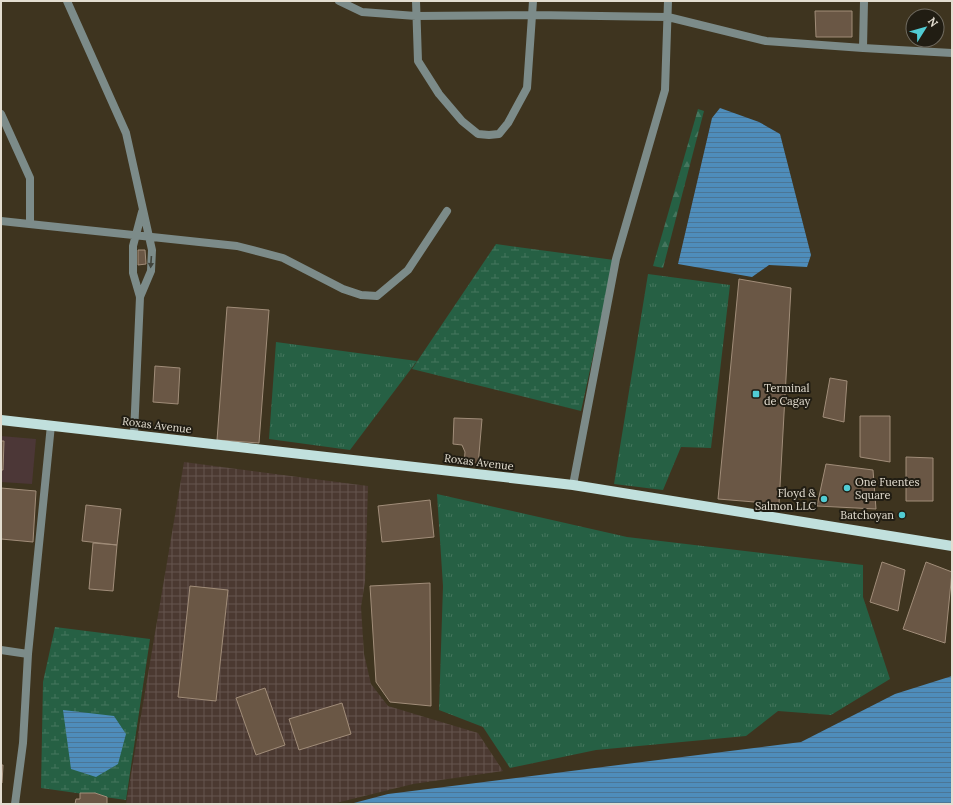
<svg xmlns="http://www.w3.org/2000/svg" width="953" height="805" font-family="Lora,serif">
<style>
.commercial{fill:#4c3737}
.industrial{fill:url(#industrial-grid)}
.grass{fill:url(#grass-tufts)}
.forest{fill:url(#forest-firs)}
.wetland{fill:url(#wetland-marsh)}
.water{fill:url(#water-rules)}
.building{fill:#6a5745;stroke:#a18d79}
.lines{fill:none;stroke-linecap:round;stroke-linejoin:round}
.minor{stroke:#7c8b89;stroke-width:8}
.primary{stroke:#c1e0dd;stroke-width:10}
.oneway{fill:#41443c}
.poi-dot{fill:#51ccd4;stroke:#211d13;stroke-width:1.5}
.labels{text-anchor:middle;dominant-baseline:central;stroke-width:4;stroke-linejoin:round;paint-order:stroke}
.poi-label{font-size:11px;fill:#e3ddd0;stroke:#211d13;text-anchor:start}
.street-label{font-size:11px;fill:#e3ddd0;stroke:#211d13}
</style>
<defs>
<pattern id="industrial-grid" width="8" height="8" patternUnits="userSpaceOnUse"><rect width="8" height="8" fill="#4b3931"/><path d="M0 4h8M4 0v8" fill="none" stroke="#65554e"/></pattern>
<pattern id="grass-tufts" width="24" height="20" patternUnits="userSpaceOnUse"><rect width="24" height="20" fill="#266044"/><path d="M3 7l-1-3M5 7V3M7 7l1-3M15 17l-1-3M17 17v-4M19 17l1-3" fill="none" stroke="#45765e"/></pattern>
<pattern id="forest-firs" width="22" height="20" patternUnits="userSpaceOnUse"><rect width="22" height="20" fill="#266044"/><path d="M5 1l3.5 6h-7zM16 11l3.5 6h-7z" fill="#45765e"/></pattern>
<pattern id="wetland-marsh" width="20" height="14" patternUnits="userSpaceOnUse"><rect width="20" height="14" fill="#266044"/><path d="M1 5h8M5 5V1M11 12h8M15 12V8" fill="none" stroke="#45765e"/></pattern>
<pattern id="water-rules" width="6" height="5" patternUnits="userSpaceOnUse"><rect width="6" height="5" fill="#4e8dbb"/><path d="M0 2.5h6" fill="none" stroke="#4b7696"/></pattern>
</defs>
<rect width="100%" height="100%" fill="#3e341f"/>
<path class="commercial" d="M1 436 36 439 32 484 1 482Z"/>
<path class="industrial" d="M184 462 368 486 365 582 361 607 364 654 371 684 388 706 478 733 503 771 413 784 332 804H126Z"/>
<path class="grass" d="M648 274 730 285 711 448 681 447 663 490 614 484Z
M276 342 417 361 350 450 269 439Z
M437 494 627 537 863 565V597L890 679 831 715 778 711 746 736 596 750 510 768 483 727 439 710 443 586Z"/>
<path class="forest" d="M698 109 704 111 663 268 653 266Z"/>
<path class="wetland" d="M496 244 614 260 581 411 412 369Z
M55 627 150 639 126 800 41 788 43 682Z"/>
<path class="water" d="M720 108 759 122 780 134 811 255 807 267 769 265 752 277 678 264 712 118Z
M952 676V804H350L388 794 801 742 895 694Z
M63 710 114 716 126 734 118 764 96 777 71 769Z"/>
<path class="building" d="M815 11H852V37H816Z
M138 250H145L146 264 138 265Z
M739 279 791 288 779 504 718 499Z
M227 307 269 310 259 443 217 440Z
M155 366 180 368 178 404 153 402Z
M830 378 847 381 844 422 823 417Z
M860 416H890V462L860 457Z
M454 418 482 419 478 466 464 465 465 452 462 445 453 444Z
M1 441H4L3 470H1Z
M906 457 933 458V501H906Z
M826 464 873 470 876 509 817 506Z
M1 488 36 491 33 542 1 539Z
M430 500 434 537 382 542 378 506Z
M86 505 121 509 117 545 82 541Z
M93 543 117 545 113 591 89 589Z
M882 562 905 570 898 611 870 602Z
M926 562 952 572 945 643 903 629Z
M430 583 431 706 390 702 376 682 370 586Z
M190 586 228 590 216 701 178 697Z
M265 688 285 745 256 755 236 698Z
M342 703 351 734 299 750 289 719Z
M1 765H3L2 783H1Z
M80 793H95L107 797V804H75L76 799H80Z"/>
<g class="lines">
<path class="minor" d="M67 1 126 133 152 250 151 271 140 297
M339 1 362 12 416 16 533 15 668 17 766 41 863 48 864 1
M416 1 418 61 439 94 462 121 478 134 489 135 499 134 508 123 527 88 533 1
M863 48 952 53
M1 114 30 178V224
M1 221 237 246 283 258 343 289 361 295 377 296 408 270 447 211
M134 434 140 297 133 273V246L142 212
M573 485 616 259 665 90 668 1
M1 650 28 654
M15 804 23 743 28 654 51 425"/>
<path class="primary" d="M1 420 573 485 952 546"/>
</g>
<defs><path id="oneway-solid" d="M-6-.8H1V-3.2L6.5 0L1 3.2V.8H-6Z"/></defs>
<use class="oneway" href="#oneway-solid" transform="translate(151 262) rotate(94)"/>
<g class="poi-dot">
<rect x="752" y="390" width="8" height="8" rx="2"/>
<circle cx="847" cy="488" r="4"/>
<circle cx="824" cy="499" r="4"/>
<circle cx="902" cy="515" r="4"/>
</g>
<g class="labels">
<g class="poi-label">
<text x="764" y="388">Terminal<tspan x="764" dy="13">de Cagay</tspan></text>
<text x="855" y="482">One Fuentes<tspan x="855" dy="13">Square</tspan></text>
<text x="816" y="493" text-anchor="end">Floyd &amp;<tspan x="816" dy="13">Salmon LLC</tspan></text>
<text x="894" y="515" text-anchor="end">Batchoyan</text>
</g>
<g class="street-label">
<text transform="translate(157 425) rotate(7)">Roxas Avenue</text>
<text transform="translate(479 462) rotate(7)">Roxas Avenue</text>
</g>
</g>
<rect width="953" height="805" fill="none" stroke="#e3ddd0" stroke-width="4"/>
<g transform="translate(925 28) rotate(53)"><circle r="19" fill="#211d13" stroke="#6f6a5f"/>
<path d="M0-3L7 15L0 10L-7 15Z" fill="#51ccd4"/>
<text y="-6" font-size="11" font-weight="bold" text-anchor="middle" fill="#e3ddd0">N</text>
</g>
</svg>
